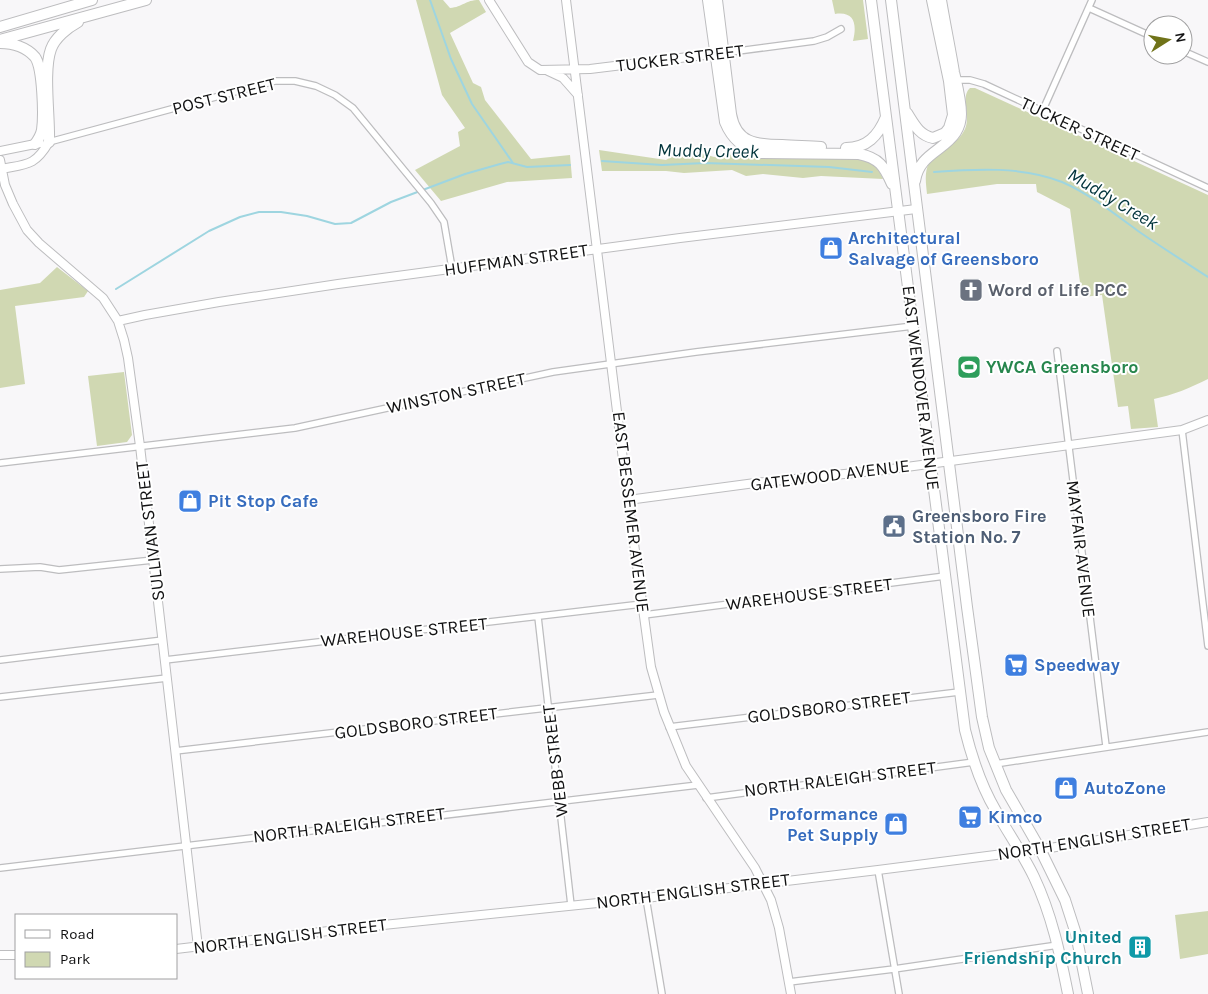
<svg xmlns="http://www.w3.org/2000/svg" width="1208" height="994" font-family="Karla,sans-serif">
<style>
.green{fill:#d0d8b2}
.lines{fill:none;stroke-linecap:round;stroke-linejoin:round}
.stream{stroke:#9ed5e0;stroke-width:2}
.street-casing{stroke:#bdbdbf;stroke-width:8}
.secondary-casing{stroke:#bdbdbf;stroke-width:10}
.highway-casing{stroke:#bdbdbf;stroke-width:12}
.street{stroke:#fff;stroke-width:5.5}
.secondary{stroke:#fff;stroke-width:8}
.highway{stroke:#fff;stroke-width:10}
.labels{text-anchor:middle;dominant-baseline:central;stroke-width:4;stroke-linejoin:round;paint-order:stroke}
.street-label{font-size:18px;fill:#121213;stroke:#fff}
.shop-label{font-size:18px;font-weight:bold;fill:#366cbe;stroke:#fff;text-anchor:start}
.worship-label{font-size:18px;font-weight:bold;fill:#5b616d;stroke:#fff;text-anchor:start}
.leisure-label{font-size:18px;font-weight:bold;fill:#27864d;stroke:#fff;text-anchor:start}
.service-label{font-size:18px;font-weight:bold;fill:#4e5e75;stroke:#fff;text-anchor:start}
.culture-label{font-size:18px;font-weight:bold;fill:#0d838f;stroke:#fff;text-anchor:end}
.water-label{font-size:19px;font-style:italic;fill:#00333b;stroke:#fff}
</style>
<rect width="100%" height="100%" fill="#f8f7f9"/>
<path class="green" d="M416 0H443L450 8C463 7 465 0 479 0L486 12 450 33 473 83 481 87 485 100 531 159 570 155 572 178 507 182 441 201 415 170 460 146 458 132 465 128 442 95Z
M832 0H863L868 39 853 41C857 25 855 11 835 14Z
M970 88H975L1208 195V379C1190 388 1173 395 1154 399L1158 427 1131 429 1128 406 1118 407 1102 295 1082 297 1070 209 1037 192 1036 184H997L927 194C926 184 924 172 929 163 937 149 955 149 965 129 971 116 960 97 970 88Z
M738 148 754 156 862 158C872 162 879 169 883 179L821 176 803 178 763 174 746 176 732 170 684 173 666 171H602L599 150 666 160 674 155 698 152 714 157 734 154Z
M57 267 88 291 84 297 15 306 25 384 0 388V290L40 283Z
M124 372 132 435 127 442 97 446 88 376Z
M1208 911V954L1180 959 1175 915Z"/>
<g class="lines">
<path class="stream" d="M430 0 451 59 472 104 513 163
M602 161 662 165 705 163 829 167 872 172
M934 172C974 169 1023 166 1062 182 1088 193 1115 214 1138 231 1161 247 1185 262 1208 277
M116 289 209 231 240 217 259 212H281L307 216 335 224 351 223 391 202 465 174 500 164 508 162 527 167 570 165"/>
<g class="street-casing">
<path id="street" d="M1089 8 1153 37
M1183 51 1208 62
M723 53 814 41 827 37 841 29
M954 80H970L984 84 1208 188
M1042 112 1092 0
M49 142 275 81H295L316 86 335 95 353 108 431 203 444 222 452 268
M1057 351 1106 746
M1182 430 1208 646
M0 463 295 428 553 372 696 352 913 326
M0 569 40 567 59 570 153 560
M644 615 945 576
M538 617 571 905
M0 660 163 640
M165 660 642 604
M0 697 167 678
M669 727 959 692
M175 751 658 695
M995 764 1208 732
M706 798 974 762
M0 868 698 785
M878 870 899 994
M646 898 662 994
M789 982 894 969 1058 945"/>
</g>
<g class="secondary-casing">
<path id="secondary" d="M489 0 528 62 540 70 590 69 721 53
M566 0 628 500 651 667 664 712 686 766 755 868 771 900 779 928 791 994
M548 71 563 78 578 95
M0 151 40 143
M0 160 5 185 13 204 27 230 39 243 103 298 118 321 124 340 128 358 140 446 198 947
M1 169C27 164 35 166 49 142
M118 321 145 315 219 302 338 284 680 238 916 209
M628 500 755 483 884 470 1182 430 1208 420
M176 949 354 928 646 898 878 870 1050 848 1208 822
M0 955H16"/>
</g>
<g class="highway-casing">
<path id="highway" d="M708 0 725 122C732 139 743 149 761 153L859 154C879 158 884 166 892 184
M717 0 731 114C736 143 756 145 782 145 795 146 808 146 821 147
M871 0 965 730C972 758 981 786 996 811 1008 833 1023 854 1034 877 1052 915 1060 954 1068 994
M891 0 967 607 982 717 989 748 1006 790 1040 849 1065 900 1076 934 1088 994
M0 27 92 0
M0 40 146 0
M0 43C12 43 26 47 35 57 43 68 44 116 42 130 41 135 38 140 35 144
M907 113C914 124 919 135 933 138L945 133 949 128 953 115 949 81 932 0
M49 142C50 117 43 71 51 49 55 38 67 28 78 22
M846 148C867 148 878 136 886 117
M915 181C919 154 944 151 956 132 959 127 961 120 961 114 961 100 957 85 954 72 950 48 945 24 941 0"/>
</g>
<use href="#street" class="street"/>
<use href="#secondary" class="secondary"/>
<use href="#highway" class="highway"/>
</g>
<defs>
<g id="shop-square" transform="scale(1.25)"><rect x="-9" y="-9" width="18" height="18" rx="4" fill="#3f7fe0" stroke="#fff"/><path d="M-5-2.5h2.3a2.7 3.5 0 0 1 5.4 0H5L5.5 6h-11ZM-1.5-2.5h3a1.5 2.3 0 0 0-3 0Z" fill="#fff"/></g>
<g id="church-square" transform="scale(1.25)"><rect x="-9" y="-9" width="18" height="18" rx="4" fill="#6b7280" stroke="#fff"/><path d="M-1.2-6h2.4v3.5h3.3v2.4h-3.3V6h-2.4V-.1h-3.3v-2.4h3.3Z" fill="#fff"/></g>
<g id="stadium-square" transform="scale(1.25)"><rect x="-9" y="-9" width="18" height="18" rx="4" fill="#2e9e5b" stroke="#fff"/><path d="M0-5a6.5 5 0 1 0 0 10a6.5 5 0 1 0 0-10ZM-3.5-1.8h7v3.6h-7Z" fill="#fff"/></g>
<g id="civic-square" transform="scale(1.25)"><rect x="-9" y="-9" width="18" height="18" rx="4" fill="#5c6f8a" stroke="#fff"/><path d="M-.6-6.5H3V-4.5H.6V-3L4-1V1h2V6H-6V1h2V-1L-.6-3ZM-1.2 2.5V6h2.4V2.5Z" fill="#fff"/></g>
<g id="supermarket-square" transform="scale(1.25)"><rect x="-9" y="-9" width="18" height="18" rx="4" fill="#3f7fe0" stroke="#fff"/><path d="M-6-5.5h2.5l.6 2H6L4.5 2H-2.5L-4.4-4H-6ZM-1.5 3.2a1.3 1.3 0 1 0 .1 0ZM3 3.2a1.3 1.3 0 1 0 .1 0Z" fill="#fff"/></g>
<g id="building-square" transform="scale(1.25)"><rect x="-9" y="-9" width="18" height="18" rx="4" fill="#0f9aa8" stroke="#fff"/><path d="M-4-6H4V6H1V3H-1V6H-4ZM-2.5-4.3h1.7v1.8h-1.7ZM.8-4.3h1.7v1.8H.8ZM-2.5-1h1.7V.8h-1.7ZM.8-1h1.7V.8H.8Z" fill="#fff"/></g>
</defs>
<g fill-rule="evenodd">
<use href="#shop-square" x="831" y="248"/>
<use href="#church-square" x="971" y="290"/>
<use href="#stadium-square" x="969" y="367"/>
<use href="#shop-square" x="190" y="501"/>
<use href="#civic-square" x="894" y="526"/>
<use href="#supermarket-square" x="1016" y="665"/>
<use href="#shop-square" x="1066" y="788"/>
<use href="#supermarket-square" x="970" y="817"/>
<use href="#shop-square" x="896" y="824"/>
<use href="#building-square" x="1140" y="947"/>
</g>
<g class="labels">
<g class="street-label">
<text transform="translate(680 58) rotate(-7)">TUCKER STREET</text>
<text transform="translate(224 96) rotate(-14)">POST STREET</text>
<text transform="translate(1080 129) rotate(25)">TUCKER STREET</text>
<text transform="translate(516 260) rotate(-8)">HUFFMAN STREET</text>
<text transform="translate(921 388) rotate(83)">EAST WENDOVER AVENUE</text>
<text transform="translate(456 393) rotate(-12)">WINSTON STREET</text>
<text transform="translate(830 475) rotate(-7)">GATEWOOD AVENUE</text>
<text transform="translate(631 512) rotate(83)">EAST BESSEMER AVENUE</text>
<text transform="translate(150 531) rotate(-97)">SULLIVAN STREET</text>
<text transform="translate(1081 549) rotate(83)">MAYFAIR AVENUE</text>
<text transform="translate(809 594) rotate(-7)">WAREHOUSE STREET</text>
<text transform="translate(404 632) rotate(-6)">WAREHOUSE STREET</text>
<text transform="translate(829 707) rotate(-7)">GOLDSBORO STREET</text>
<text transform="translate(416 723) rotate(-7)">GOLDSBORO STREET</text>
<text transform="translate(555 761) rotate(-97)">WEBB STREET</text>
<text transform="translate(840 779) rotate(-7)">NORTH RALEIGH STREET</text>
<text transform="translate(349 825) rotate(-7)">NORTH RALEIGH STREET</text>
<text transform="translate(1094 839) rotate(-9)">NORTH ENGLISH STREET</text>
<text transform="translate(693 891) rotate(-7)">NORTH ENGLISH STREET</text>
<text transform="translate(290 936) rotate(-7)">NORTH ENGLISH STREET</text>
</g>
<g class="shop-label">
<text x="848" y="238">Architectural<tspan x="848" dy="21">Salvage of Greensboro</tspan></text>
<text x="208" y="501">Pit Stop Cafe</text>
<text x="1034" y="665">Speedway</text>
<text x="1084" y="788">AutoZone</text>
<text x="878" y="814" text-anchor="end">Proformance<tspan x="878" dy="21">Pet Supply</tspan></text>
<text x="988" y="817">Kimco</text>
</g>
<g class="worship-label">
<text x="988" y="290">Word of Life PCC</text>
</g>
<g class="leisure-label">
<text x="986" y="367">YWCA Greensboro</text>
</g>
<g class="service-label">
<text x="912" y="516">Greensboro Fire<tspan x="912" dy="21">Station No. 7</tspan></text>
</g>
<g class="culture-label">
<text x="1122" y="937">United<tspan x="1122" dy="21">Friendship Church</tspan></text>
</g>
<g class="water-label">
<text transform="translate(708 151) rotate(1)">Muddy Creek</text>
<text transform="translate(1113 199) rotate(31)">Muddy Creek</text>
</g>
</g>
<rect x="15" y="914" width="162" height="65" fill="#ffffff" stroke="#a0a0a1"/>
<rect x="25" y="930" width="25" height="8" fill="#ffffff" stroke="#a0a0a1"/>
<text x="60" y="939" font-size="15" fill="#121213">Road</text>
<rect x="25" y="952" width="25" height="15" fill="#d0d8b2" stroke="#a0a0a1"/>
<text x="60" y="964" font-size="15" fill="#121213">Park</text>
<g transform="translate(1168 40) rotate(79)"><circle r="24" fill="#ffffff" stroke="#a0a0a1"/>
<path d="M0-4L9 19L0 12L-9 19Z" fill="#707319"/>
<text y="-8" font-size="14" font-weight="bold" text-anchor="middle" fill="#121213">N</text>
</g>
</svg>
